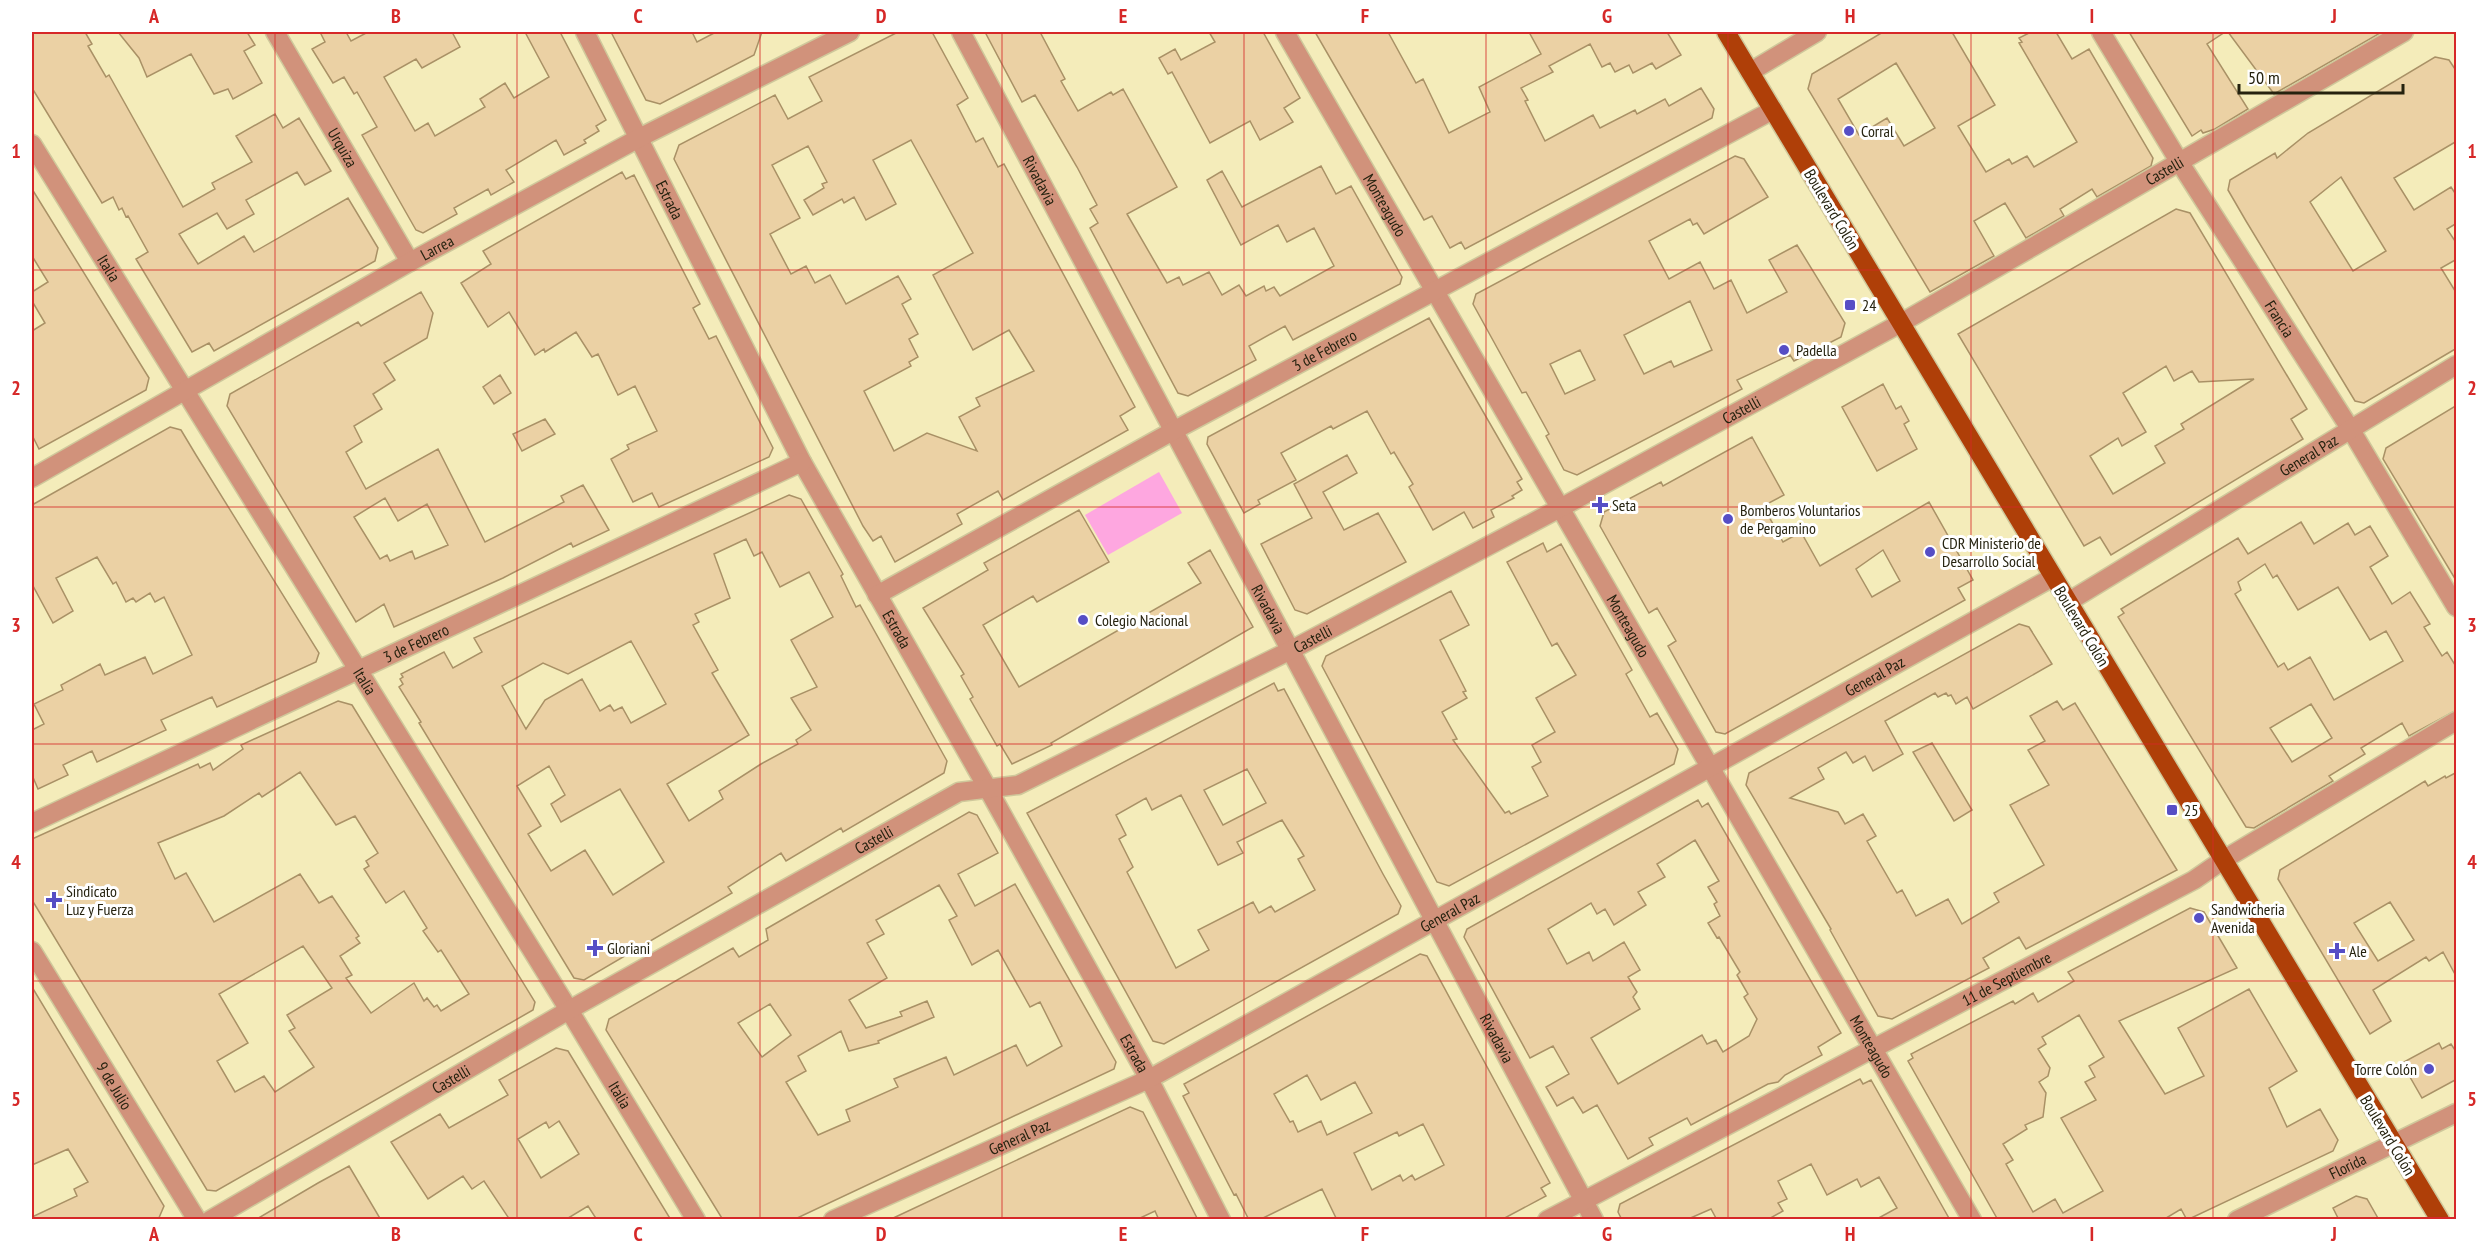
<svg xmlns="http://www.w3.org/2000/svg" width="2488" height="1251" font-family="'PT Sans Narrow',sans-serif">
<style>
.green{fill:#fea7e0}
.building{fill:#ebd1a4;stroke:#a99166;stroke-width:1.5;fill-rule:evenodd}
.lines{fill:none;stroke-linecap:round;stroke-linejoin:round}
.minor-casing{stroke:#cfc89b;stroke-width:21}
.major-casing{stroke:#cfc89b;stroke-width:21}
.minor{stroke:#d1927b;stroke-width:18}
.major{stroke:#af3f08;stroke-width:18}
.grid{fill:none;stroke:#d62828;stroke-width:1.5;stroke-opacity:0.55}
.poi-dot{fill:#564ec5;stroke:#fff;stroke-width:2}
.labels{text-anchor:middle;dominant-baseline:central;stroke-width:6;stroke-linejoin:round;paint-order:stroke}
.poi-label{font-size:16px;fill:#25220f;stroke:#fff;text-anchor:start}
.street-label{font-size:16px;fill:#25220f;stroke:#fff}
.neatline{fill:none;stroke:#d62828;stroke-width:2}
.grid-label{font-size:20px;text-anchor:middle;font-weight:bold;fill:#d62828}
</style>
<rect width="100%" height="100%" fill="#f4ecba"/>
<path class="green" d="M1159 472 1182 513 1108 555 1085 515Z"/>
<path class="building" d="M32 32H85L92 44 88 46 106 77 109 75 183 207 215 189 212 183 252 162 236 136 275 114 283 128 299 118 331 171 305 185 297 172 246 200 254 214 227 229 217 213 179 234 198 264 244 236 254 252 348 198 378 248 375 261 214 351 209 343 192 352 136 259 148 252 128 216 126 217 122 208 119 210 113 197 102 203 32 88Z
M118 32H247L255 45 244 51 262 83 233 99 228 89 214 94 191 54 147 77 139 58Z
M320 32H346L351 41 368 32H452L460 47 422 68 416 59 384 77 415 131 428 123 435 136 485 107 480 99 505 83 514 98 549 77 525 32H560L606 120 596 126 599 131 584 140 586 143 564 155 556 140 506 170 514 182 491 195 488 189 454 208 457 214 423 233 416 230 362 135 377 127 357 92 354 94 344 77 333 83 312 49 325 42Z
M611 32H692L697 42 716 32H762L754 55 660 104 646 100Z
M898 32H932L968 98 957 105 976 142 983 138 998 167 1004 164 1135 407 1120 416 1128 430 1003 500 998 491 957 514 962 524 895 562 881 536 873 541 863 526 674 159 679 145 775 95 788 119 822 101 809 77ZM911 140 973 253 933 275 953 313 973 350 1009 330 1034 371 976 398 980 406 959 417 977 451 927 433 894 451 864 391 911 366 909 362 918 357 909 339 918 334 902 304 911 299 898 276 846 304 830 275 815 283 806 266 791 274 770 234 800 218 772 165 808 146 827 182 822 184 824 188 804 200 813 215 842 199 844 203 854 197 866 220 896 204 873 160Z
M985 32H1040L1065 79 1061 81 1078 111 1111 92 1113 95 1123 89 1177 187 1127 214 1167 283 1179 277 1183 285 1209 272 1222 295 1239 285 1246 296 1264 286 1266 291 1274 287 1280 296 1334 266 1314 228 1287 242 1278 225 1241 245 1207 180 1222 171 1242 207 1321 166 1336 194 1351 186 1402 277 1400 284 1293 340 1285 326 1249 346 1256 360 1188 396 1178 393 1090 228 1098 223 1090 209 1097 205 1077 167 1035 95 1022 102Z
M1209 32H1263L1300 98 1284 108 1293 122 1260 140 1250 121 1210 143 1172 72 1168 74 1159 58 1175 49 1181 60 1215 42Z
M1315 32H1388L1416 83 1423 79 1449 133 1490 112 1479 87 1541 54 1529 32H1667L1681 55 1656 69 1652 63 1633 73 1629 65 1615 72 1610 63 1602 67 1590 44 1549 66 1553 72 1521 88 1528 100 1525 101 1545 141 1593 115 1600 128 1635 110 1637 114 1665 99 1669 106 1701 88 1714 109 1712 118 1465 249 1461 242 1450 248 1432 216 1424 220Z
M1883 32H1952L1995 105 1958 126 1986 172 2009 159 2012 164 2027 156 2034 167 2077 142 2019 43 2022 42 2019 38 2031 32H2056L2072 59 2089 49 2153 158 2151 166 2097 197 2092 189 2060 209 2064 216 2026 238 2005 203 1974 221 1994 256 1930 292 1808 89 1812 74ZM1896 63 1935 128 1904 146 1887 118 1859 135 1838 99Z
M2129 32H2225L2207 44 2248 109 2215 129 2203 133 2201 130 2192 136Z
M2228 32H2382L2274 94Z
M2435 57 2449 60 2457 72V141L2394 178 2414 210 2451 187 2457 196V223L2447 229 2457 244V259L2441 268 2457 294V348L2364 403 2355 401 2246 221 2228 190 2230 180 2275 153 2277 158 2308 133ZM2341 177 2386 251 2353 271 2310 202Z
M1735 156 1744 159 1768 197 1704 234 1697 223 1693 225 1690 219 1649 241 1669 279 1700 262 1714 289 1731 280 1747 313 1787 292 1769 260 1797 245 1845 323 1841 337 1794 361 1790 355 1737 380 1742 389 1577 475 1564 470 1546 436 1549 434 1526 392 1522 393 1473 304 1476 294ZM1690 301 1712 350 1674 367 1671 361 1644 374 1624 335ZM1580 350 1595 380 1565 394 1550 364Z
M622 172 626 179 634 175 700 304 693 308 709 339 716 336 773 448 769 457 659 507 652 493 633 502 611 459 629 449 627 445 657 431 635 386 618 395 598 354 592 357 576 332 545 352 544 349 535 355 509 312 488 327 461 283 491 264 483 251Z
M32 189 149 378 146 390 39 449 32 435V331L45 323 32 301V292L48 282 32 256Z
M2176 209 2190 213 2307 409 2291 419 2303 439 2111 555 2100 537 2084 546 1958 334ZM2166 366 2174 381 2192 371 2199 382 2254 379 2181 424 2184 429 2155 446 2165 463 2113 494 2090 456 2118 438 2122 446 2146 432 2123 393Z
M421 292 433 313 427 338 384 363 395 380 373 394 382 409 354 426 362 442 346 452 366 489 438 449 485 542 564 502 561 496 583 485 609 530 573 547 571 543 503 578 394 627 384 604 356 622 227 406 230 394 358 322 361 326ZM385 498 398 521 427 504 448 545 415 559 412 551 390 561 387 555 380 559 354 517Z
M1429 318 1522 479 1517 482 1522 490 1512 496 1514 498 1491 510 1494 517 1473 528 1464 512 1433 530 1409 487 1413 484 1394 452 1391 454 1367 411 1333 429 1331 426 1281 453 1296 480 1258 500 1260 504 1244 513 1207 444 1208 437Z
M500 375 511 393 494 404 483 387Z
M1883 384 1896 409 1901 406 1909 421 1904 424 1917 449 1877 471 1842 407Z
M2457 405V582L2383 459 2386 448Z
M545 419 555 434 522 451 513 434Z
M170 427 181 430 196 455 319 653 316 662 217 707 212 697 161 720 166 730 97 762 92 751 63 765 68 775 38 789 32 775V730L44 724 34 704 63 690 61 685 100 664 105 675 145 657 153 674 192 655 164 597 155 602 150 593 136 602 133 598 126 602 116 582 113 584 97 557 56 578 73 611 53 623 32 584V505Z
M1752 437 1784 495 1763 506 1783 542 1801 532 1820 566 1929 502 1973 580 1958 588 1965 600 1725 734 1716 732 1668 646 1676 641 1657 608 1649 613 1600 526 1604 512 1661 482 1663 486ZM1883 550 1900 581 1872 597 1856 569Z
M1347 455 1357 473 1323 492 1343 528 1344 530 1378 513 1406 562 1307 614 1295 610 1261 544 1312 518 1294 484Z
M789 495 801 499 843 574 841 576 856 607 860 605 947 761 944 773 843 832 841 828 786 861 781 853 728 887 732 893 584 980 574 978 419 723 421 722 399 687 403 684 400 679 403 677 401 674 444 652 453 668 482 652 474 638ZM746 539 754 556 762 552 780 587 809 572 833 617 791 640 817 687 791 698 811 730 796 740 798 744 761 764 719 791 723 799 689 821 667 784 749 735 712 673 718 670 693 625 699 622 695 614 730 598 714 554ZM631 641 666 704 631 723 622 707 614 711 610 705 600 711 582 679 545 700 526 729 502 686 543 663 568 674ZM549 766 565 795 551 804 561 822 620 789 664 862 613 895 585 850 551 871 528 834 541 826 517 786Z
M1079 510 1109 562 1037 602 1033 596 983 625 1019 687 1201 583 1188 563 1210 550 1253 627 1051 743 1052 745 1012 764 1000 744 997 746 970 699 973 697 961 676 964 674 923 608 988 570 984 563Z
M2301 522 2314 544 2348 523 2355 535 2370 526 2388 556 2370 567 2392 604 2410 592 2430 624 2424 627 2442 656 2447 652 2457 668V710L2409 736 2402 723 2361 748 2365 754 2329 776 2333 781 2254 828 2246 827 2118 617 2124 613 2121 609 2238 538 2248 554ZM2265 564 2273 578 2277 575 2298 610 2338 587 2370 640 2386 631 2403 661 2334 700 2310 657 2288 670 2284 663 2278 667 2235 594 2241 590 2238 582ZM2311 704 2332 738 2292 762 2270 728Z
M1543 543 1547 552 1561 544 1632 670 1626 674 1650 717 1657 713 1678 749 1674 764 1449 886 1437 882 1322 666 1326 656 1451 591 1469 625 1440 640 1466 691 1463 692 1467 698 1442 712 1457 739 1453 740 1505 813 1509 811 1511 814 1548 796 1532 767 1541 762 1532 745 1555 732 1536 698 1576 675 1557 643 1552 646 1507 562Z
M2019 624 2029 627 2052 664 1973 709 1967 697 1956 704 1951 695 1948 696 1946 693 1938 697 1935 693 1885 721 1903 754 1873 771 1865 756 1853 763 1846 752 1818 768 1824 779 1790 798 1838 812 1845 824 1863 814 1876 836 1867 841 1897 893 1902 890 1916 916 1948 899 1962 924 1999 902 1994 893 2044 865 2010 805 2049 785 2028 750 2045 741 2030 716 2057 701 2063 710 2075 703 2177 870 2026 949 2019 937 1983 958 1989 968 1892 1019 1878 1016 1830 930 1831 929 1746 785 1749 773Z
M1274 683 1278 691 1284 689 1383 874 1401 906 1398 914 1164 1044 1153 1041 1027 813ZM1247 769 1266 803 1223 825 1204 790ZM1181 795 1218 865 1243 853 1237 842 1282 820 1304 856 1298 859 1315 890 1275 912 1271 906 1259 913 1253 902 1198 930 1209 950 1176 968 1127 872 1133 867 1119 839 1126 835 1116 815 1146 798 1152 810Z
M338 701 352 705 535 1002 533 1010 216 1191 207 1190 32 900V839L198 764 200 768 210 763 213 770 243 749 241 745ZM300 772 336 825 355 816 378 853 366 861 369 866 364 869 386 903 404 891 427 928 423 931 438 952 441 950 469 994 441 1011 437 1005 434 1007 427 998 424 1001 414 983 371 1013 346 978 352 975 340 956 360 943 356 938 359 936 332 896 319 903 300 874 214 922 186 873 175 879 158 843 224 816 259 793 262 797ZM303 946 332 988 287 1015 295 1028 289 1031 314 1067 275 1092 264 1076 235 1092 217 1061 248 1043 219 994Z
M1932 743 1972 810 1954 821 1913 752Z
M2457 772V978L2443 952 2429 961 2426 957 2373 990 2391 1021 2370 1034 2278 879 2280 870 2425 781 2428 786 2445 776 2446 778ZM2390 902 2414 940 2378 961 2354 923Z
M1698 800 1702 807 1708 803 1841 1033 1818 1047 1822 1055 1785 1075 1778 1082 1768 1084 1691 1125 1687 1118 1649 1138 1653 1145 1628 1159 1597 1105 1583 1113 1573 1097 1557 1106 1546 1087 1569 1074 1553 1046 1530 1058 1464 937 1467 929ZM1695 840 1719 881 1708 887 1717 902 1714 904 1720 916 1708 923 1717 938 1719 937 1740 972 1737 975 1748 994 1744 997 1757 1019 1749 1036 1723 1052 1716 1040 1707 1044 1702 1035 1618 1084 1591 1038 1640 1009 1633 997 1637 992 1628 977 1640 970 1624 942 1593 961 1589 952 1567 964 1548 929 1591 903 1597 914 1605 909 1614 925 1646 905 1638 892 1665 877 1657 864Z
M969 812 977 815 998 853 958 874 975 906 1015 884 1116 1062 1114 1069 793 1220H723L606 1030 609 1019 733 948 739 957 768 940 766 929ZM939 885 957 916 949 920 972 965 998 950 1030 1007 1040 1002 1062 1046 1027 1066 1016 1045 954 1075 946 1057 894 1079 898 1087 846 1110 850 1121 818 1135 786 1082 806 1071 798 1056 841 1031 849 1051 879 1043 878 1041 934 1017 927 1001 900 1012 902 1016 866 1028 849 1000 887 978 867 943 884 934 876 920ZM770 1004 791 1035 762 1057 738 1023Z
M2190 908 2204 912 2237 968 2119 1021 2165 1094 2204 1076 2178 1028 2249 989 2297 1071 2269 1088 2287 1127 2320 1109 2338 1140 2333 1151 2187 1220 2181 1209 2163 1220H1998L1908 1061 1913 1058 1911 1054 2013 1001 2015 1004 2033 993 2038 1002 2074 981 2068 972ZM2079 1015 2104 1057 2089 1066 2095 1077 2085 1082 2096 1100 2061 1118 2103 1191 2063 1213 2055 1199 2033 1212 2006 1164 2013 1160 2003 1144 2027 1129 2025 1125 2043 1117 2046 1093 2039 1082 2048 1076 2050 1068 2038 1049 2046 1044 2042 1037Z
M1420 954 1427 956 1550 1183 1541 1188 1546 1196 1501 1220H1337L1322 1189 1259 1220H1249L1236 1194 1234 1195 1183 1096 1189 1093 1184 1084ZM1307 1075 1321 1100 1355 1082 1372 1113 1327 1135 1321 1121 1298 1132 1293 1121 1290 1122 1274 1094ZM1423 1124 1444 1165 1415 1180 1412 1175 1403 1181 1400 1175 1372 1190 1354 1153 1397 1132 1399 1136Z
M32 987 164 1206 158 1220H32V1217L77 1196 74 1189 88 1182 68 1149 32 1165Z
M2439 1043 2442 1049 2451 1044 2457 1053V1079L2422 1098 2402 1063Z
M556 1048 568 1051 671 1220H597L588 1206 565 1220H510L484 1181 472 1189 463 1176 428 1199 391 1142 440 1114 449 1128 508 1095 499 1080ZM559 1121 579 1154 541 1178 518 1139 546 1122 549 1128Z
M1860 1079 1863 1084 1871 1080 1950 1220H1875L1897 1208 1879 1177 1861 1187 1857 1179 1827 1195 1811 1164 1778 1181 1787 1199 1778 1203 1783 1211 1767 1220H1717L1711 1209 1686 1220H1622L1618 1212 1620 1204Z
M1130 1107 1143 1112 1198 1220H1159L1155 1211 1136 1220H889Z
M349 1166 381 1220H255L318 1183Z
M2356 1196 2367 1199 2379 1220H2339L2333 1208Z"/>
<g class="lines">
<g class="minor-casing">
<g id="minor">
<path id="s1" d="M275 32 410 262"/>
<path id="s2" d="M585 32 802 462 988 789 1149 1079 1221 1220"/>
<path id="s3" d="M961 32 1594 1220"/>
<path id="s4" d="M1285 32 1972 1220"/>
<path id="s5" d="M2101 32 2180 163 2351 430 2456 607"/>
<path d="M1750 72 1817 32"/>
<path id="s6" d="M32 144 569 1010 696 1220"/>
<path id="s7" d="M32 478 410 262 639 138 850 32"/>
<path id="s8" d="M877 595 1173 431 1773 110"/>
<path id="s9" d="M2068 602 2456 365"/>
<path id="s10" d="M32 823 802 462"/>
<path id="s11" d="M32 951 197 1220"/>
<path id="s12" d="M210 1220 569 1010 959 792 1018 785 1291 650 1562 507 1901 323 2404 32"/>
<path id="s13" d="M833 1220 1149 1079 2053 577"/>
<path id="s14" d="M1547 1220 2194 880 2223 860 2456 721"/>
<path id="s15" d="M2237 1220 2456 1113"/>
</g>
</g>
<g class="major-casing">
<path id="major" d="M1726 32 2440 1220"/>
</g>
<use href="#minor" class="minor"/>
<use href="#major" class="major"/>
</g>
<path class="grid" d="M275 32V1220M517 32V1220M760 32V1220M1002 32V1220M1244 32V1220M1486 32V1220M1728 32V1220M1971 32V1220M2213 32V1220M32 270H2456M32 507H2456M32 744H2456M32 981H2456"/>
<g class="poi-dot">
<circle cx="1849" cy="131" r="6"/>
<rect x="1844" y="299" width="12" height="12" rx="3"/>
<circle cx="1784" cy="350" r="6"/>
<path d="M1597 496h6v6h6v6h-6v6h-6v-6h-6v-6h6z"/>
<circle cx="1728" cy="519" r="6"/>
<circle cx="1930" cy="552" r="6"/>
<circle cx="1083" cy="620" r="6"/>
<rect x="2166" y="804" width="12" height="12" rx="3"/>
<path d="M51 891h6v6h6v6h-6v6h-6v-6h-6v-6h6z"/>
<circle cx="2199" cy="918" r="6"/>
<path d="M592 939h6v6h6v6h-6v6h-6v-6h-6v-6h6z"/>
<path d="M2334 942h6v6h6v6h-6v6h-6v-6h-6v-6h6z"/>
<circle cx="2429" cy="1069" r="6"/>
</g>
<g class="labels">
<g class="poi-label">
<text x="1861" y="131">Corral</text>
<text x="1862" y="305">24</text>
<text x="1796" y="350">Padella</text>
<text x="1612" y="505">Seta</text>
<text x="1740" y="510">Bomberos Voluntarios<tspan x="1740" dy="18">de Pergamino</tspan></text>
<text x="1942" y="543">CDR Ministerio de<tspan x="1942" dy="18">Desarrollo Social</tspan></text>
<text x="1095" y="620">Colegio Nacional</text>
<text x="2184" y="810">25</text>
<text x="66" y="891">Sindicato<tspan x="66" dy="18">Luz y Fuerza</tspan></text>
<text x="2211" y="909">Sandwicheria<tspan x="2211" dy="18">Avenida</tspan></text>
<text x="607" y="948">Gloriani</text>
<text x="2349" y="951">Ale</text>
<text x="2417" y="1069" text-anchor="end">Torre Colón</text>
</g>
<g class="street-label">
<text stroke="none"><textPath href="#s1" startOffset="134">Urquiza</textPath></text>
<text stroke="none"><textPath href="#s12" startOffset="2223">Castelli</textPath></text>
<text stroke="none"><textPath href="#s3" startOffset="168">Rivadavia</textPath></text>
<text stroke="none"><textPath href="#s2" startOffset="188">Estrada</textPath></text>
<text stroke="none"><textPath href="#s4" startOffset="200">Monteagudo</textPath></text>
<text transform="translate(1832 209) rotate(59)">Boulevard Colón</text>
<text stroke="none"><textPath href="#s7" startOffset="466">Larrea</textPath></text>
<text stroke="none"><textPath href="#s6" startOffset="146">Italia</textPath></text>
<text stroke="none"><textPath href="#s5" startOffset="338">Francia</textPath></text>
<text stroke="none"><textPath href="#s8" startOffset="510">3 de Febrero</textPath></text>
<text stroke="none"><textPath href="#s12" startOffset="1737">Castelli</textPath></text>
<text stroke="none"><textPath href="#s9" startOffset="282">General Paz</textPath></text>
<text stroke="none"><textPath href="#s3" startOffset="654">Rivadavia</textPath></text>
<text stroke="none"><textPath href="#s4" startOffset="686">Monteagudo</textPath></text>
<text transform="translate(2082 626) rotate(59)">Boulevard Colón</text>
<text stroke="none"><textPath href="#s2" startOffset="674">Estrada</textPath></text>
<text stroke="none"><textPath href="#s12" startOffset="1251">Castelli</textPath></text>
<text stroke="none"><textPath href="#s10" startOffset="424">3 de Febrero</textPath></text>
<text stroke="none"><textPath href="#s13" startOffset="1176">General Paz</textPath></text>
<text stroke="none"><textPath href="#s6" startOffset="632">Italia</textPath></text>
<text stroke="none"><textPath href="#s12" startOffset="765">Castelli</textPath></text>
<text stroke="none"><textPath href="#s13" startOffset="690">General Paz</textPath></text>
<text stroke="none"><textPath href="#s14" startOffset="519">11 de Septiembre</textPath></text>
<text stroke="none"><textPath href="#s3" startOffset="1140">Rivadavia</textPath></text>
<text stroke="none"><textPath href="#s4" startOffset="1172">Monteagudo</textPath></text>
<text stroke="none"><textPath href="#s2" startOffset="1160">Estrada</textPath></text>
<text stroke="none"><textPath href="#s12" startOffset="279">Castelli</textPath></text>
<text stroke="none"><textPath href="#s11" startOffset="158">9 de Julio</textPath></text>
<text stroke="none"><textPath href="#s6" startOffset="1118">Italia</textPath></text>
<text transform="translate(2388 1135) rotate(59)">Boulevard Colón</text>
<text stroke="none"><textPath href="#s13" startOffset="204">General Paz</textPath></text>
<text stroke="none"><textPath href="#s15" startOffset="123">Florida</textPath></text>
</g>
</g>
<rect width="2488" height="1251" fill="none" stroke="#ffffff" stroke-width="66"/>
<path d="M2239 84v9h164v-9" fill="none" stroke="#25220f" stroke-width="3"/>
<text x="2248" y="84" font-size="18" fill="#25220f" stroke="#ffffff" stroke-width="4.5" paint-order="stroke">50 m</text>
<rect x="33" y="33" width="2422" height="1185" class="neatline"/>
<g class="grid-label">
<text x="154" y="23">A</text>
<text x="396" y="23">B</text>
<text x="638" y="23">C</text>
<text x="881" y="23">D</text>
<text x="1123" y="23">E</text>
<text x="1365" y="23">F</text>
<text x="1607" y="23">G</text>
<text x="1850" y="23">H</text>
<text x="2092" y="23">I</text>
<text x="2334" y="23">J</text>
<text x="16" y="158">1</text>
<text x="2472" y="158">1</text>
<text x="16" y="395">2</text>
<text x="2472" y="395">2</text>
<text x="16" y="632">3</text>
<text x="2472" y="632">3</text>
<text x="16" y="869">4</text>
<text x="2472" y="869">4</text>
<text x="16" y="1106">5</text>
<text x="2472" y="1106">5</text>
<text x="154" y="1241">A</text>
<text x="396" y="1241">B</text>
<text x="638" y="1241">C</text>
<text x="881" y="1241">D</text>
<text x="1123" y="1241">E</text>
<text x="1365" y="1241">F</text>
<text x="1607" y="1241">G</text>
<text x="1850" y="1241">H</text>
<text x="2092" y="1241">I</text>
<text x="2334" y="1241">J</text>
</g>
</svg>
